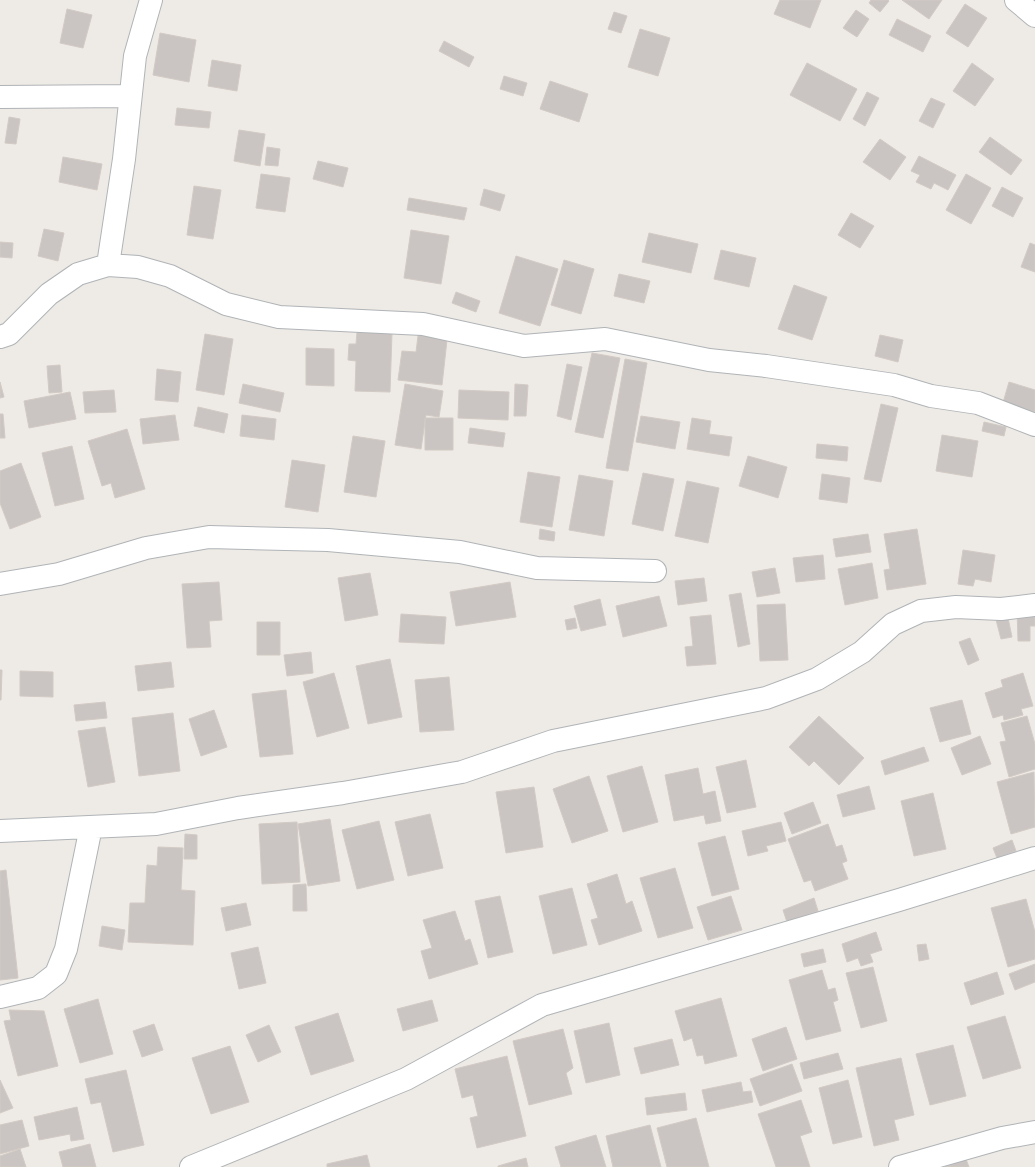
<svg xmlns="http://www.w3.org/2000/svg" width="1035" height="1167" font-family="'DejaVu Sans',sans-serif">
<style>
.building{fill:#cac5c2;stroke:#d3cac4}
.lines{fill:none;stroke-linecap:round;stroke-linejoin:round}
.minor-casing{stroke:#b0b4b7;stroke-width:24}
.minor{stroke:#fff;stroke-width:22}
</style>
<rect width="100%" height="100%" fill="#eeeae5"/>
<path class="building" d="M780 0H821L810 28 774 14Z
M871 0H888L889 1 880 12 869 3Z
M902 0H942L929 19Z
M965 4 987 18 968 47 946 33Z
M67 9 92 15 83 48 60 43Z
M856 10 869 19 857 37 843 28Z
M614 12 627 16 621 33 608 29Z
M897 19 931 36 923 52 889 35Z
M640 29 670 38 658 76 628 67Z
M160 33 196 40 189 82 153 75Z
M444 41 474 57 469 67 439 51Z
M212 60 241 65 237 91 208 86Z
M807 63 857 89 840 121 790 95Z
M972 63 994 79 975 106 953 91Z
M504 76 527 83 523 96 500 89Z
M550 81 588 94 579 122 540 109Z
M867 92 879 98 865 126 853 119Z
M931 98 945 104 933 128 919 121Z
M177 108 211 112 209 128 175 125Z
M9 117 20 119 16 144 5 143Z
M239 130 265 134 260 166 234 161Z
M990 137 1022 160 1011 175 979 152Z
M880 139 906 157 890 180 863 162Z
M267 147 280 149 278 166 265 165Z
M919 156 956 175 948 190 934 183 931 189 916 182 920 175 911 171Z
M63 157 102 164 97 190 59 182Z
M318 161 348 168 343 187 313 179Z
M261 174 290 178 285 212 256 208Z
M966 174 991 188 971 224 946 210Z
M194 186 221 190 213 239 187 235Z
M1002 187 1023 198 1013 217 992 206Z
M484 189 505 195 500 211 480 205Z
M409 198 467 208 464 220 407 210Z
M851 213 874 226 860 248 838 235Z
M44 229 64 233 58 261 38 256Z
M411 230 449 236 441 284 404 278Z
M649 233 698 244 691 273 642 262Z
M0 242 13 243 12 258 0 257Z
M1030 243 1035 245V272L1021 267Z
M721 250 756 258 749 287 714 279Z
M516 256 558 269 540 326 499 313Z
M564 260 594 269 581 314 551 305Z
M619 274 650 281 644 303 614 296Z
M794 285 827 297 812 340 778 329Z
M456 292 480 301 476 312 452 303Z
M419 328 448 331 442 385 398 380 402 351 416 352Z
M357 332 392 333 390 392 355 391 356 361 348 360 349 344H356Z
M205 334 233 339 224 395 196 390Z
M880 335 903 340 898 362 875 356Z
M306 348 334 349V386L306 385Z
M592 353 620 358 603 438 575 432Z
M625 359 647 363 628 471 606 468Z
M567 364 582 367 571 420 557 416Z
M60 365 62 392 49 393 47 366Z
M157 369 181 372 178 402 155 400Z
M0 382 4 397 0 398Z
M1009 382 1035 390V415L1002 406Z
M243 384 284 393 280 412 239 403Z
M405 384 443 391 439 417 426 415 421 449 395 445Z
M515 384 528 385 526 416H514Z
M114 390 116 412 85 413 83 392Z
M459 390 509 392 508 420 458 418Z
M70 392 76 419 29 428 24 401Z
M881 404 898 408 881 482 864 479Z
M198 407 228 414 224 433 194 426Z
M0 414H3L5 438H0Z
M175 415 179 440 143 444 140 419Z
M242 415 276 419 274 440 240 436Z
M641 416 680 422 675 449 636 442Z
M425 418H453V450H425Z
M692 418 711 421 709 434 732 437 729 456 687 449Z
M984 422 1006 427 1004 436 982 431Z
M470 428 505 433 503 447 468 443Z
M127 429 145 489 115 498 111 483 102 486 88 441Z
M942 435 978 441 972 477 936 471Z
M353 436 385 441 376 497 344 492Z
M817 444 848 447 847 461 816 458Z
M72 446 84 499 55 506 42 453Z
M748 456 787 467 778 498 739 486Z
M292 460 325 465 318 512 285 507Z
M21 463 41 517 10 529 0 503V471Z
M528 472 560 477 552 527 520 522Z
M643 473 674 479 663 531 632 524Z
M822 474 850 478 847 503 819 499Z
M579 475 613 481 604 536 569 530Z
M687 481 719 488 708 543 675 536Z
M540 529 555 532 554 541 539 539Z
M917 529 926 584 887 590 884 570 890 569 884 534Z
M868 534 871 552 836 557 833 539Z
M963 550 995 555 991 582 975 579 973 586 958 584Z
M823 555 825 579 796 582 793 558Z
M872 563 878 598 845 605 838 569Z
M775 568 780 593 757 597 752 572Z
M370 573 378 615 345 621 338 578Z
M704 578 707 601 678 605 675 581Z
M219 582 222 620 209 621 211 647 187 648 182 584Z
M510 582 516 617 456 626 450 592Z
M741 593 750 644 738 647 729 595Z
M659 596 667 626 623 637 616 606Z
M600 599 606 625 581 631 574 606Z
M785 604 788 660 760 661 757 605Z
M1017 610H1035V626H1030V641H1018Z
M1007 613 1012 637 1001 639 995 616Z
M401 614 446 617 444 644 399 642Z
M711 615 716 664 687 666 685 647 693 646 690 617Z
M575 618 577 628 567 630 565 620Z
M257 622H280V655H257Z
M970 638 979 660 968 665 959 642Z
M311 652 313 673 287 676 284 655Z
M390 659 402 717 368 724 356 666Z
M171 662 174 687 138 691 135 666Z
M0 670H2L1 700H0Z
M20 671 53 672V697L20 696Z
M334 673 349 728 317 737 303 682Z
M1023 673 1033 706 1021 709 1023 715 1004 720 1003 715 993 718 985 693 1003 687 1001 680Z
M449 677 454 730 420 732 415 680Z
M286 690 293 754 260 757 252 694Z
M962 700 971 734 940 742 930 708Z
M105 702 107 718 76 721 74 705Z
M214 710 227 747 201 756 189 719Z
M173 713 180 771 139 776 132 718Z
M819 716 864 758 839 785 814 761 809 766 789 747Z
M1027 716 1035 744V769L1009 777 1000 742 1006 741 1001 723Z
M105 727 115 782 88 787 78 731Z
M980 736 991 764 962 775 951 748Z
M924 747 929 761 885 775 881 761Z
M746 760 756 807 727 813 716 767Z
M642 766 658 822 623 832 607 776Z
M698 768 703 794 715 791 721 821 706 824 704 815 674 821 665 775Z
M1034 772 1035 827 1011 834 997 782Z
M589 776 608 831 572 843 553 789Z
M869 786 875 809 843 817 837 795Z
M534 787 543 847 506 853 496 792Z
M933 793 946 849 914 856 901 801Z
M813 802 821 823 792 834 784 813Z
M430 814 443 868 408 876 395 822Z
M330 819 340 881 308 886 298 824Z
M379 821 394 880 357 889 342 830Z
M297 822 300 882 262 884 259 824Z
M781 822 786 841 766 846 768 851 748 856 742 831Z
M828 824 836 847 842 845 847 861 842 863 848 879 815 891 811 880 804 882 788 839Z
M185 834 197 835V859H184Z
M725 836 739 889 712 896 698 843Z
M1012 840 1016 851 997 858 993 848Z
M158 847 183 848 181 890 195 891 193 945 128 942 130 903H145L147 865 157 866Z
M675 868 693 928 658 938 640 878Z
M6 870 18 978 0 980V871Z
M617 874 626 904 632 901 642 931 599 945 591 920 598 918 587 884Z
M306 884 307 911H293V885Z
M572 888 587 945 553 954 539 896Z
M500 896 513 952 488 958 475 901Z
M731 896 742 930 708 940 697 907Z
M814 898 818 911 787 922 783 910Z
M1026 899 1035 932V959L1008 967 991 908Z
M246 903 251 925 226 931 221 908Z
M455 911 465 941 470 939 478 964 429 979 421 951 432 948 423 920Z
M102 926 125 930 122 950 99 946Z
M876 932 882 950 870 954 873 962 861 966 858 958 847 962 842 944Z
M926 944 929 959 919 961 917 945Z
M258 947 266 983 239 989 231 953Z
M823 949 826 962 804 967 801 954Z
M1035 964V982L1015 990 1009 974Z
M873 967 887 1021 861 1028 846 973Z
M822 970 828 990 835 988 838 1000 833 1002 841 1031 806 1040 789 980Z
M997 972 1004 994 971 1005 964 983Z
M721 998 737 1056 705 1064 703 1055 697 1056 692 1038 684 1041 675 1011Z
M98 999 113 1054 80 1063 64 1009Z
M432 1000 438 1021 403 1031 397 1009Z
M9 1010 44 1011 58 1066 18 1076 4 1021 11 1020Z
M338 1013 354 1061 311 1075 295 1027Z
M1005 1016 1021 1068 983 1079 967 1027Z
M609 1023 620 1075 586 1083 574 1031Z
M154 1024 163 1050 142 1057 133 1031Z
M269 1025 281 1052 258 1062 246 1035Z
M786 1027 797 1059 763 1071 752 1039Z
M563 1029 573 1068 566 1073 572 1094 529 1105 513 1041Z
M672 1039 679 1065 641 1074 634 1048Z
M953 1045 966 1096 930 1105 916 1054Z
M230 1046 249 1102 211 1114 192 1058Z
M838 1053 843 1069 804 1079 800 1063Z
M507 1056 526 1136 477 1148 470 1118 478 1116 473 1095 462 1098 455 1069Z
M901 1058 914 1115 894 1120 899 1140 874 1146 856 1068Z
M792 1064 802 1091 760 1106 750 1079Z
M126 1070 144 1145 113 1152 101 1102 91 1104 85 1079Z
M0 1080 13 1108 0 1113Z
M848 1080 862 1137 833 1144 819 1088Z
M741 1082 743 1092 751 1091 753 1102 707 1112 702 1090Z
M685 1093 687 1110 647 1115 645 1098Z
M801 1100 812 1132 800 1136 810 1167H776L758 1114Z
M77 1107 84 1139 71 1141 70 1134 39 1140 34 1117Z
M696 1118 709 1167H667L657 1128Z
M22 1120 29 1146 0 1154V1125Z
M650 1125 661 1167H613L606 1136Z
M596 1135 606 1167H561L555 1147Z
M90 1144 96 1167H63L59 1152Z
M20 1149 26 1167H0V1156Z
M367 1155 370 1167H327V1164Z
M526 1158 528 1167H498V1166Z
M966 1159 969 1167H945Z"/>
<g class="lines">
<g class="minor-casing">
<path id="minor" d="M1016 0 1035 16
M0 97 129 96
M108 265 124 159 135 56 151 0
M0 337 9 334 49 294 78 274 108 265 138 267 170 276 226 304 279 317 423 324 524 346 605 339 709 360 766 366 894 385 931 396 978 403 1035 425
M0 584 59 574 146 548 209 537 328 540 460 552 537 568 655 571
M0 831 156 824 238 808 343 793 462 772 553 741 766 698 817 679 862 652 893 624 921 611 956 607 1001 609 1035 605
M0 997 38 988 56 974 66 949 91 827
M191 1167 406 1079 542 1005 899 900 1035 858
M900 1167 1002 1138 1035 1132"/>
</g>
<use href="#minor" class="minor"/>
</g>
</svg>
